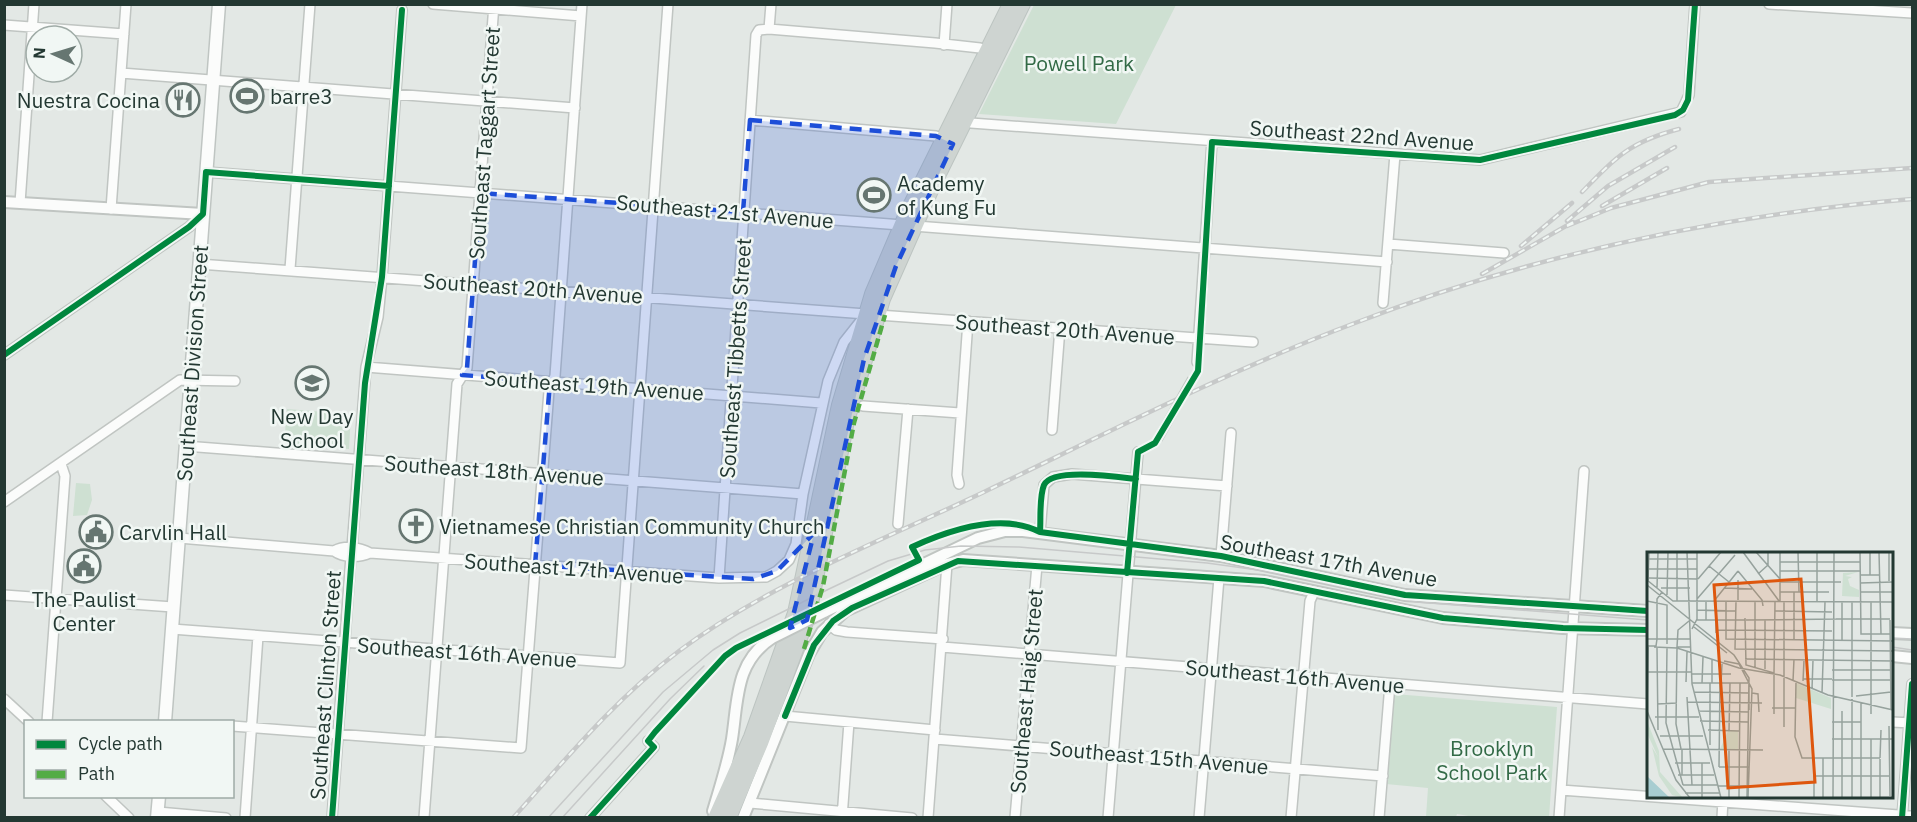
<svg xmlns="http://www.w3.org/2000/svg" width="1917" height="822" font-family="'IBM Plex Sans',sans-serif">
<style>
.green{fill:#cee0d2}
.lines{fill:none;stroke-linecap:round;stroke-linejoin:round}
.minor-casing{stroke:#c0c5c2;stroke-width:12}
.tertiary-casing{stroke:#c0c5c2;stroke-width:14}
.secondary-casing{stroke:#bfc5c2;stroke-width:15}
.primary-casing{stroke:#bcc4c1;stroke-width:16}
.minor{stroke:#fbfcfb;stroke-width:9}
.tertiary{stroke:#fbfcfb;stroke-width:10}
.secondary{stroke:#fbfcfb;stroke-width:12}
.primary{stroke:#ced4d1;stroke-width:14}
.tram{stroke:#c7c9c9;stroke-width:1.5}
.rail-casing{stroke:#c7c9c9;stroke-width:4.5}
.rail{stroke:#f1f7f4;stroke-width:2;stroke-dasharray:7;stroke-linecap:butt}
.pedestrian-bridge-casing{stroke:#c0c5c2;stroke-width:10;stroke-linecap:butt}
.tertiary-bridge-casing{stroke:#c0c5c2;stroke-width:14;stroke-linecap:butt}
.pedestrian-bridge{stroke:#fbfcfb;stroke-width:7}
.tertiary-bridge{stroke:#fbfcfb;stroke-width:10}
.quiet{stroke:#53ac45;stroke-width:4.5;stroke-dasharray:9 4.5;stroke-linecap:butt}
.cycleway-casing{stroke:#f1f7f4;stroke-width:10}
.cycleway{stroke:#00873e;stroke-width:6}
.marked{fill:#1d4ed8;fill-opacity:0.2;stroke:#1d4ed8;stroke-width:4.5;stroke-dasharray:12 8;stroke-linejoin:round}
.labels{text-anchor:middle;dominant-baseline:central;stroke-width:5;stroke-linejoin:round;paint-order:stroke}
.park-label{font-size:21px;fill:#326a46;stroke:#f1f7f4}
.poi-label{font-size:21px;fill:#233832;stroke:#f1f7f4;text-anchor:start}
.street-label{font-size:21px;fill:#233832;stroke:#f1f7f4}
.inset-road{fill:none;stroke:#96a29d;stroke-width:1.5}
.view{fill:#de570e;fill-opacity:0.15;stroke:#de570e;stroke-width:3}
.inset-edge{fill:none;stroke:#233832;stroke-width:3}
</style>
<rect width="100%" height="100%" fill="#e3e8e5"/>
<path class="green" d="M1034 5H1176L1116 124 979 114Z
M287 409 351 414 349 449 284 444Z
M76 483 90 484 92 500 87 515 73 516Z
M1394 694 1557 707 1549 817 1480 818 1457 814 1456 817H1426L1428 788 1386 784Z"/>
<g class="lines">
<g class="minor-casing">
<path id="minor" d="M433 4 581 16
M1769 4 1912 13
M4 25 124 34
M769 29 771 4
M944 45 947 4
M121 73 575 108
M962 119 971 123 1480 160 1681 112 1689 95 1695 4
M750 120 936 136 947 141
M206 172 1387 262
M20 203 34 4
M111 209 126 4
M1388 244 1504 253
M199 264 866 314
M290 269 310 4
M1383 303 1395 154
M878 315 1253 342
M4 355 189 227 203 214
M1197 362 1212 142
M366 367 821 403
M863 406 960 413
M1052 430 1060 328
M185 446 803 494
M959 484 957 475 968 321
M4 502 180 380 235 381
M898 524 908 409
M1040 532 1044 485 1053 477 1072 474 1227 486
M179 538 334 551C344 558 359 558 370 553
M352 548 366 367 378 317 382 277 402 10
M334 551C345 545 359 547 370 553L719 578 766 577 777 571 789 560 796 544 803 494 828 381 844 342 863 318
M1221 556 1231 433
M719 578 756 35 759 30 769 29 935 43 980 48 989 53
M4 595 173 607
M829 624 836 630 847 632 943 639
M172 629 620 663 668 4
M942 647 1648 704
M4 699 29 722
M785 716 935 730
M47 722 65 476 61 464
M1892 722 1912 723
M232 726 521 748 549 391 555 376 582 4
M935 739 1383 776
M1561 790 1912 816
M106 796 129 818
M750 803 912 818
M158 812 226 818
M245 818 258 636
M332 818 351 556
M424 818 457 384 467 368 494 4
M590 818 654 747 648 741
M842 818 849 722
M928 818 947 564
M1015 818 1037 565
M1108 818 1138 452
M1199 818 1219 578
M1291 818 1310 601 1314 592
M1379 818 1390 684
M1559 818 1584 471
M1722 818 1723 799
M1902 818 1912 684"/>
</g>
<g class="tertiary-casing">
<path id="tertiary" d="M4 202 203 214
M824 612 978 538 1005 531H1023L1221 556 1405 595 1648 611
M1892 633 1912 634
M1892 656 1912 658
M713 811C720 787 728 763 732 739 738 700 735 662 772 638
M743 818 809 654 822 632 845 611 947 564 963 560 1264 581 1443 618 1563 628 1648 630"/>
</g>
<g class="secondary-casing">
<path id="secondary" d="M165 722 219 4
M157 818 159 796"/>
</g>
<g class="primary-casing">
<path id="primary" d="M715 818 751 737 795 613 839 405 872 294 907 212 1010 4
M729 818 761 743 809 614 847 421 883 299 933 186 1023 4"/>
</g>
<use href="#minor" class="minor"/>
<use href="#tertiary" class="tertiary"/>
<use href="#secondary" class="secondary"/>
<use href="#primary" class="primary"/>
<path class="tram" d="M1892 638 1912 639
M1892 647 1912 650
M548 818 663 692 713 650 740 633 829 589 888 561 925 550 961 546 1019 547 1207 563 1265 571 1417 602 1648 620
M562 818 670 699 704 666"/>
<g class="rail-casing">
<path id="rail" d="M1582 192C1617 156 1630 142 1679 129
M1602 206 1667 168
M1567 221 1608 186 1675 147
M1567 226 1611 208 1709 182 1912 168
M1521 246 1572 203
M1482 274 1573 222
M513 818C565 760 616 698 679 651 769 584 883 540 984 492 1107 433 1228 371 1355 323 1534 254 1722 215 1912 199"/>
</g>
<use href="#rail" class="rail"/>
<g class="pedestrian-bridge-casing">
<path id="pedestrian-bridge" d="M1158 439 1192 379"/>
</g>
<g class="tertiary-bridge-casing">
<path id="tertiary-bridge" d="M772 638 824 612"/>
</g>
<use href="#pedestrian-bridge" class="pedestrian-bridge"/>
<use href="#tertiary-bridge" class="tertiary-bridge"/>
<path class="quiet" d="M804 649 823 586 854 423 885 315"/>
<g class="cycleway-casing">
<path id="cycleway" d="M4 355 189 227 203 214 206 172 389 186
M1040 532C1041 518 1039 497 1044 485 1052 467 1119 477 1136 479
M1127 573 1138 452 1155 443 1198 371 1212 142 1480 160 1675 115 1683 110 1688 100 1695 4
M785 716 814 645 833 621 852 608 958 561 1264 581 1443 618 1563 628 1648 630
M332 818 365 383 382 277 402 10
M590 818 654 747 648 741 655 732 725 656 736 648 919 560 912 547C949 530 1001 512 1040 532L1221 556 1405 595 1648 611
M1902 818 1912 684"/>
</g>
<use href="#cycleway" class="cycleway"/>
</g>
<path class="marked" d="M750 120 936 136 953 144 896 266 864 359 807 620 790 628 814 533 777 571 753 579 535 565 550 382 462 375 467 368 480 193 743 212Z"/>
<defs>
<g id="stadium-ring" transform="scale(1.725)"><circle r="9.5" fill="#f1f7f4" stroke="#667671" stroke-width="1.5"/><path d="M0-5a6.5 5 0 1 0 0 10a6.5 5 0 1 0 0-10ZM-3.5-1.8h7v3.6h-7Z" fill="#667671"/></g>
<g id="restaurant-ring" transform="scale(1.725)"><circle r="9.5" fill="#f1f7f4" stroke="#667671" stroke-width="1.5"/><path d="M-5-6h1v4h1v-4h1v4h1v-4h1v5L-1.5 .5V6h-2V.5L-5-1ZM5-6V6H3V1.5H1.5Q1.5-4 5-6Z" fill="#667671"/></g>
<g id="school-ring" transform="scale(1.725)"><circle r="9.5" fill="#f1f7f4" stroke="#667671" stroke-width="1.5"/><path d="M0-5L7-2L0 1L-7-2ZM-4 1L0 2.5L4 1V4Q0 6-4 4Z" fill="#667671"/></g>
<g id="church-ring" transform="scale(1.725)"><circle r="9.5" fill="#f1f7f4" stroke="#667671" stroke-width="1.5"/><path d="M-1.2-6h2.4v3.5h3.3v2.4h-3.3V6h-2.4V-.1h-3.3v-2.4h3.3Z" fill="#667671"/></g>
<g id="civic-ring" transform="scale(1.725)"><circle r="9.5" fill="#f1f7f4" stroke="#667671" stroke-width="1.5"/><path d="M-.6-6.5H3V-4.5H.6V-3L4-1V1h2V6H-6V1h2V-1L-.6-3ZM-1.2 2.5V6h2.4V2.5Z" fill="#667671"/></g>
</defs>
<g fill-rule="evenodd">
<use href="#stadium-ring" x="247" y="96"/>
<use href="#restaurant-ring" x="183" y="100"/>
<use href="#stadium-ring" x="874" y="195"/>
<use href="#school-ring" x="312" y="383"/>
<use href="#church-ring" x="416" y="526"/>
<use href="#civic-ring" x="96" y="532"/>
<use href="#civic-ring" x="84" y="566"/>
</g>
<g class="labels">
<g class="park-label">
<text x="1079" y="63">Powell Park</text>
<text x="1492" y="748">Brooklyn<tspan x="1492" dy="24">School Park</tspan></text>
</g>
<g class="poi-label">
<text x="270" y="96">barre3</text>
<text x="160" y="100" text-anchor="end">Nuestra Cocina</text>
<text x="897" y="183">Academy<tspan x="897" dy="24">of Kung Fu</tspan></text>
<text x="312" y="416" text-anchor="middle">New Day<tspan x="312" dy="24">School</tspan></text>
<text x="439" y="526">Vietnamese Christian Community Church</text>
<text x="119" y="532">Carvlin Hall</text>
<text x="84" y="599" text-anchor="middle">The Paulist<tspan x="84" dy="24">Center</tspan></text>
</g>
<g class="street-label">
<text transform="translate(1362 135) rotate(4)">Southeast 22nd Avenue</text>
<text transform="translate(484 143) rotate(-86)">Southeast Taggart Street</text>
<text transform="translate(725 211) rotate(5)">Southeast 21st Avenue</text>
<text transform="translate(533 288) rotate(4)">Southeast 20th Avenue</text>
<text transform="translate(1065 329) rotate(4)">Southeast 20th Avenue</text>
<text transform="translate(735 358) rotate(-86)">Southeast Tibbetts Street</text>
<text transform="translate(192 363) rotate(-86)">Southeast Division Street</text>
<text transform="translate(594 385) rotate(4)">Southeast 19th Avenue</text>
<text transform="translate(494 470) rotate(4)">Southeast 18th Avenue</text>
<text transform="translate(1329 560) rotate(10)">Southeast 17th Avenue</text>
<text transform="translate(574 568) rotate(4)">Southeast 17th Avenue</text>
<text transform="translate(467 652) rotate(4)">Southeast 16th Avenue</text>
<text transform="translate(1295 676) rotate(5)">Southeast 16th Avenue</text>
<text transform="translate(325 685) rotate(-86)">Southeast Clinton Street</text>
<text transform="translate(1026 691) rotate(-85)">Southeast Haig Street</text>
<text transform="translate(1159 757) rotate(5)">Southeast 15th Avenue</text>
</g>
</g>
<g transform="translate(1647 552)">
<rect width="246" height="246" fill="#e3e8e5"/>
<path d="M211 20 198 24 205 25 201 27 203 34 212 38V45L195 44 196 21ZM149 131 184 146V157L149 146ZM0 169 12 199 13 220 36 246 25 243 12 224 5 195 11 205 0 181ZM81 179H91V197H73Z" fill="#cee0d2"/>
<path d="M0 217 1 225 23 246H0Z" fill="#a8cdd1"/>
<path class="inset-road" d="M40 0 45 132 74 246M96 0 132 49M109 0 133 27M133 0V49M151 0 152 40M170 0V50M213 0 214 82H243M223 0V23M232 0 234 82M242 0V29M0 7H50M133 10H213M62 14 82 30M0 17H50M91 19 115 48 116 54M133 19H213M111 22 121 13V0M213 23H232M2 26 50 27M51 27 74 0M0 28 26 49H40M1 28 2 0M133 30H194M213 31 246 30M0 33 87 103 102 126 100 246M10 36 11 0M14 36H43M77 36 105 37M15 40 10 47V87H44M133 40H182M213 40H246M20 43 21 0M50 47 88 3M91 48V28M0 49 20 53V92M30 49V0M40 49 246 50M67 49 91 19M79 49V87L246 89M89 49 88 97 246 99M205 50V145M224 50V162M50 58 89 59M128 59 185 60M98 66 99 113 127 121 128 50M189 67H243M50 68H98M59 68V49M99 68 190 67M243 68 244 157M42 69 31 78 30 95H43M47 75 80 101M45 77 50 67V0M69 78 185 79M69 81V49M0 87H10L9 94H0M147 88V40M195 89V50M7 95 30 96 92 116 133 123 181 143 246 158M10 96 11 178M20 96 19 171 36 233M30 96 29 172 34 197M98 107 246 109M77 109 92 112 105 137 101 246M108 115V50M118 117V68M185 118H244M1 120H44M45 122H84M156 127H185M185 128H244M146 129 147 107M149 129 148 185 155 206H233M156 129 157 108M39 130 40 100M45 131H101M55 131 56 105M65 131V108M74 131 75 112M102 133V158M165 137 166 108M47 140 102 141M105 141 111 142 112 160M175 141 178 50M209 144 244 140M40 145 45 233M205 147V246M40 150 115 151M10 152 30 151M125 156H148M0 159 1 95M0 159 29 228 43 246M51 159 102 160M195 159V246M127 162V123M8 165H52M53 169 101 170M185 170H214M242 174 243 244M137 175V50M61 178 92 179M82 179 83 131M13 184H56M185 187H246M224 187V246M63 193V131M16 197 116 198M167 206V246M176 206V246M233 206 234 178M233 207V246M28 211H63M72 215 73 131M72 215H102M31 223H67M35 223V197M167 224H243M36 233H70M71 234H99M38 241H72M55 246V211M82 246V198M92 246 93 131M186 246 187 0M214 246V151"/>
<path class="view" d="M154 27 168 230 81 236 67 33Z"/>
<rect width="246" height="246" class="inset-edge"/>
</g>
<rect width="1917" height="822" fill="none" stroke="#233832" stroke-width="12"/>
<rect x="24" y="720" width="210" height="78" fill="#f1f7f4" stroke="#9faba6" stroke-width="1.5"/>
<rect x="36" y="740" width="30" height="9" fill="#00873e" stroke="#9faba6" stroke-width="1.5"/>
<text x="78" y="750" font-size="18" fill="#233832">Cycle path</text>
<rect x="36" y="770" width="30" height="9" fill="#53ac45" stroke="#9faba6" stroke-width="1.5"/>
<text x="78" y="780" font-size="18" fill="#233832">Path</text>
<g transform="translate(54 54) rotate(274)"><circle r="28" fill="#f1f7f4" stroke="#9faba6" stroke-width="1.5"/>
<path d="M0-4.5L10 22L0 15L-10 22Z" fill="#667671"/>
<text y="-9" font-size="16" font-weight="bold" text-anchor="middle" fill="#233832">N</text>
</g>
</svg>
